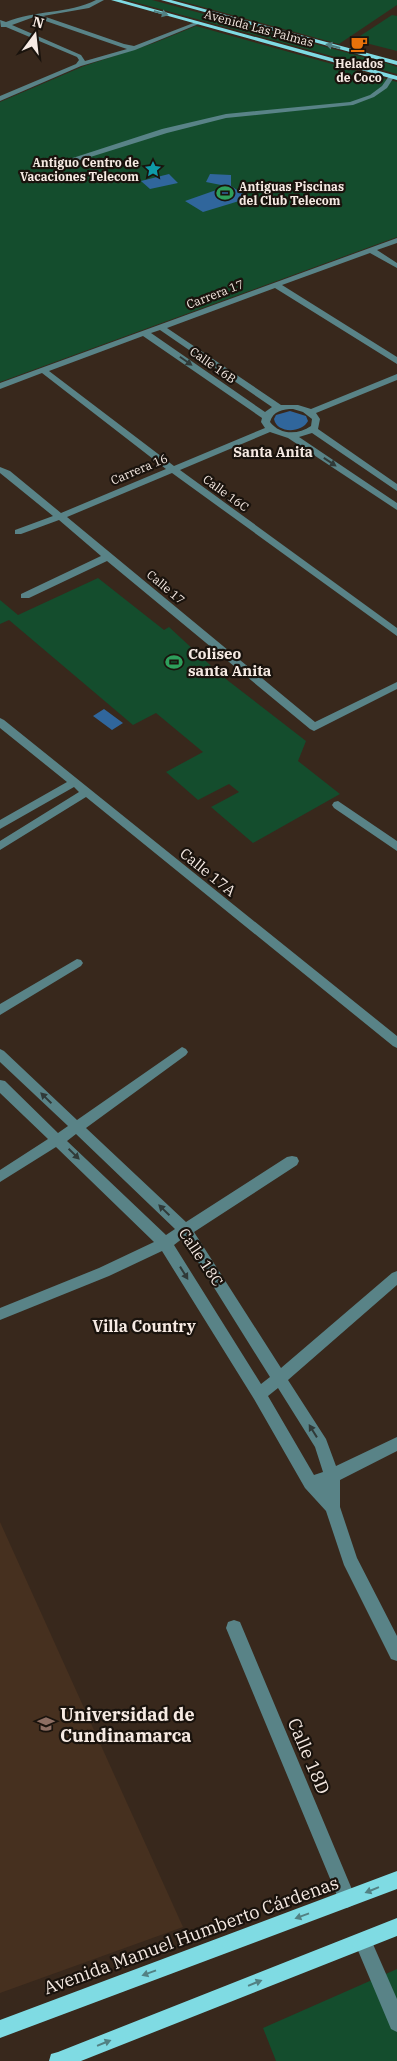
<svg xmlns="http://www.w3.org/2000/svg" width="397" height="2061" font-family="'IBM Plex Serif',serif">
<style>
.built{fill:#46301f}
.green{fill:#144d2d}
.water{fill:#30669c}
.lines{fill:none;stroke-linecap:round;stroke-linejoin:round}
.minor{fill:#598387;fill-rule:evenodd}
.major{fill:#7fdbe3;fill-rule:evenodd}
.oneway{fill:#528183}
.oneway2{fill:#303a38}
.labels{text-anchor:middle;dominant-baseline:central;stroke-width:4.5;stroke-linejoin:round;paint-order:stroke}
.far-street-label{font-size:12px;fill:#f6eae3;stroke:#1a130d}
.far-poi-label{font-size:12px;font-weight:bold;fill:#f6eae3;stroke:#1a130d}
.far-neighbourhood-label{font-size:14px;font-weight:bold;fill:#f6eae3;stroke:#1a130d}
.poi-label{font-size:15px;font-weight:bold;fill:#f6eae3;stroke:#1a130d;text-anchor:start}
.street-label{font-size:15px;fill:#f6eae3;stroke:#1a130d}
.neighbourhood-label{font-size:16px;font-weight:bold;fill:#f6eae3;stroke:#1a130d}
.near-poi-label{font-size:18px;font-weight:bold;fill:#f6eae3;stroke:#1a130d;text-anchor:start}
.near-street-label{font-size:18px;fill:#f6eae3;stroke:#1a130d}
</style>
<rect width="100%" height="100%" fill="#38281c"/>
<path class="built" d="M0 1522 183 1927 0 1993Z"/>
<path class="green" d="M127 0H152L389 64 397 67V74Z
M177 0H397V5L339 44Z
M392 15 397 16V51L354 40Z
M196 26 397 82V237L0 382V102L84 66 154 43Z
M98 578 164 630 169 627 222 676 306 741 298 761 340 794 253 843 211 807 239 792 229 784 198 800 166 772 203 752 156 713 133 725 9 620 0 624V600L18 615Z
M397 1969V2061H276L263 2028Z"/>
<path class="water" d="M169 174 178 183 150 189 141 181Z
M210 174 231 175V186L249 198 203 212 185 201 222 188 221 185 206 182Z
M290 411 306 416 308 421C302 433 277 434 274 419L276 415Z
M104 709 123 723 112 730 93 716Z"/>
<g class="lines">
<path class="minor" d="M96 0H104L89 8 43 16 124 44 134 46 196 22 201 23 135 50 81 66 0 101V96L76 64 79 60 77 57 6 27H1L0 20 6 22C35 10 68 14 96 0ZM34 17 121 47 127 49 85 61 81 55 12 25Z
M389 76 394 77 387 88 374 97 353 105 226 118 167 133 52 169 45 167 162 129 226 114 350 102 370 95 382 86Z
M397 238V243L377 250 397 263V268L370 253 282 285 397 357V364L275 288 167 328 281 405H298L311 409 397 374V380L316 413 320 419 318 429 397 484V491L312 433 299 437 397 503V510L288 438 270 432 180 470 397 628V636L172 473 67 517 315 722 397 682V689L314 731 310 729 107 561 29 598H21V594L101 556 59 520 21 534H15V530L53 516 0 473V467L10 471 61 513 166 469 42 373 0 389V383ZM160 330 272 407 265 412 151 333ZM143 336 262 418 261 422 265 428 174 466 49 371ZM293 409 303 412 312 419 311 426C298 435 280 435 270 422 273 411 283 409 293 409Z
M0 718 4 720 397 1036V1048L393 1046 86 797 0 850V841L79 792 74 787 0 829V820L67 782 0 728Z
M338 801 397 841V851L334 808 332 805 334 802Z
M77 959 81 960 83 963 81 966 0 1015V1004Z
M182 1047 186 1049 188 1052 186 1055 86 1128 186 1222 287 1157 292 1156 297 1157 299 1161 297 1165 194 1232 281 1368 392 1273 397 1271V1285L288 1380 326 1439 336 1466 397 1437V1451L340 1480V1507L357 1558 397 1636V1661L391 1659 344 1565 326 1511 305 1488 254 1399 162 1251 109 1276 0 1320V1308L99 1268 154 1242 56 1147 0 1182V1170L48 1139 0 1093V1080L5 1081 58 1133 68 1126 0 1062V1049L4 1051 77 1120ZM76 1134 175 1229 166 1235 67 1141ZM183 1238 270 1377 261 1384 174 1245ZM278 1388 315 1447 323 1472 314 1475 268 1396Z
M234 1620 240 1622 356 1899 353 1905 347 1908 341 1905 226 1628 228 1622Z
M363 1932 369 1935 397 1999V2032L391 2029 354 1941 357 1935Z"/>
<path class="major" d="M111 0H121L397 76V80Z
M161 0H171L397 61V65Z
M397 1871V1889L0 2038V2020Z
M397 1918V1936L81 2061H49L51 2054 58 2052Z"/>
</g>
<defs><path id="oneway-solid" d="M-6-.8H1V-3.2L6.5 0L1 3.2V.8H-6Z" transform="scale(1.25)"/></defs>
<g class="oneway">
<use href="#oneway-solid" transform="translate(161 13) rotate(16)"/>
<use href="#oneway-solid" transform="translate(333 46) rotate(-165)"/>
<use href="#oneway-solid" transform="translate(372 1890) rotate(158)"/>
<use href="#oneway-solid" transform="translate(302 1916) rotate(160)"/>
<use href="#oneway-solid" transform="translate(149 1973) rotate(160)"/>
<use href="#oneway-solid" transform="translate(255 1983) rotate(-22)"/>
<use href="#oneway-solid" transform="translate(104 2043) rotate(-22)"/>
</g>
<g class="oneway2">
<use href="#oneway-solid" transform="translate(186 361) rotate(35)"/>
<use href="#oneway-solid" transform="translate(330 462) rotate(34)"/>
<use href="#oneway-solid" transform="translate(46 1098) rotate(-136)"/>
<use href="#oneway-solid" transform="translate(74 1154) rotate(44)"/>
<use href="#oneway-solid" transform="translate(164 1210) rotate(-136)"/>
<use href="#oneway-solid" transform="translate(184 1273) rotate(58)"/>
<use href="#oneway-solid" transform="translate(313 1431) rotate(-122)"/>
</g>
<defs>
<g id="cafe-bare" transform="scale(1.35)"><path d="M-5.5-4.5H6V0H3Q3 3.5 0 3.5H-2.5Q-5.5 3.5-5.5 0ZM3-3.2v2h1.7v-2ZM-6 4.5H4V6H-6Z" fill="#e8710a" stroke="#1a130d" stroke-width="2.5" paint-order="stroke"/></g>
<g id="sight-bare" transform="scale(1.35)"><path d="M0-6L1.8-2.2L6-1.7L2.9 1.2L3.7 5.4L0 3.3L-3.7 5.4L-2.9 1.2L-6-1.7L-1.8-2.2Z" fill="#0f9aa8" stroke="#1a130d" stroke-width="2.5" paint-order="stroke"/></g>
<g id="stadium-bare" transform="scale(1.35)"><path d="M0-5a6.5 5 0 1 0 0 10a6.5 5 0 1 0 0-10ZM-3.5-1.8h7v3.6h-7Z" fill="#2e9e5b" stroke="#1a130d" stroke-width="2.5" paint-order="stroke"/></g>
<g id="university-bare" transform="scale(1.35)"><path d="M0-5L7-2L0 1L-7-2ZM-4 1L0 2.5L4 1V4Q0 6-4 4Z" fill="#8d6e63" stroke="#1a130d" stroke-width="2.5" paint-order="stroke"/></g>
</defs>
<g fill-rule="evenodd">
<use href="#cafe-bare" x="359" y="44"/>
<use href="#sight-bare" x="153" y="169"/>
<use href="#stadium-bare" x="225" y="193"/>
<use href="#stadium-bare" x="174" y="662"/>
<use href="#university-bare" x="46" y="1724"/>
</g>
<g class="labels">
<g class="far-street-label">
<text transform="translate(259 28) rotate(15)">Avenida Las Palmas</text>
<text transform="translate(215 294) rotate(-21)">Carrera 17</text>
<text transform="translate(213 365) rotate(35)">Calle 16B</text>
<text transform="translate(139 469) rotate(-23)">Carrera 16</text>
<text transform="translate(226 493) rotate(36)">Calle 16C</text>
<text transform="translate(166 587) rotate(40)">Calle 17</text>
</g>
<g class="far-poi-label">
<text x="359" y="63">Helados<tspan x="359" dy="14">de Coco</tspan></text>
<text x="139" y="162" text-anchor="end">Antiguo Centro de<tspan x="139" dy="14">Vacaciones Telecom</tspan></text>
<text x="239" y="186" text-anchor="start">Antiguas Piscinas<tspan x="239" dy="14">del Club Telecom</tspan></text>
</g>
<g class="far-neighbourhood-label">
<text x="273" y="452">Santa Anita</text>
</g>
<g class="poi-label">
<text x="188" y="653">Coliseo<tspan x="188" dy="17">santa Anita</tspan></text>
</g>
<g class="street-label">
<text transform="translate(208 872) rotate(39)">Calle 17A</text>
<text transform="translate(201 1257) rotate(56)">Calle 18C</text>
</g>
<g class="neighbourhood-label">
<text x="144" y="1326">Villa Country</text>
</g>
<g class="near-poi-label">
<text x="60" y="1714">Universidad de<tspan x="60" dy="21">Cundinamarca</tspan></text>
</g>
<g class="near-street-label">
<text transform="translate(309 1756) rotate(67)">Calle 18D</text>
<text transform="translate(191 1935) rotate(-20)">Avenida Manuel Humberto Cárdenas</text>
</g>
</g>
<g transform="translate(35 35) rotate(15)" stroke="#1a130d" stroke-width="4" paint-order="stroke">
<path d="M0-4L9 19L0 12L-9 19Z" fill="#f6eae3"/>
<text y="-8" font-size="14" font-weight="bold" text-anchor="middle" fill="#f6eae3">N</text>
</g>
</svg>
